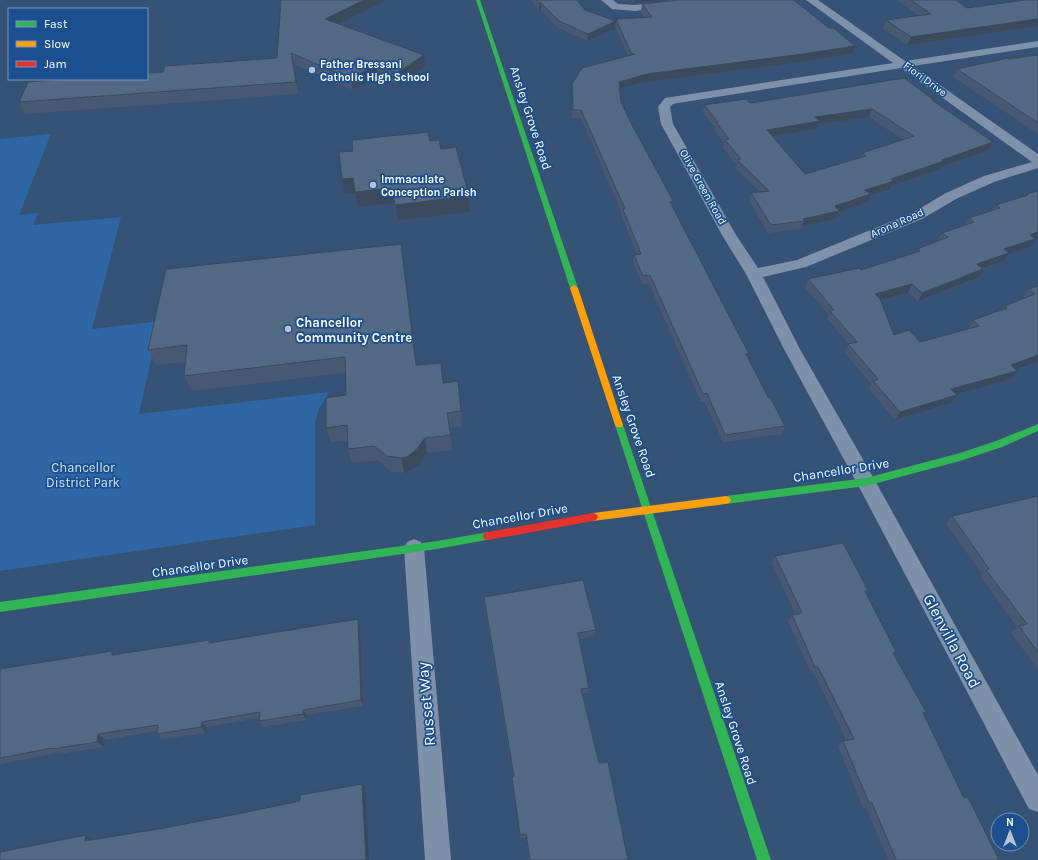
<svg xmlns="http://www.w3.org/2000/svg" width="1038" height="860" font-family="Karla,sans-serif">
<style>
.green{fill:#2f66a5}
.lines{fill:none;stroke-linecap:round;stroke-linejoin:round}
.street{fill:#7d92a8;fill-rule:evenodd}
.fast{fill:#30b455;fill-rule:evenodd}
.slow{fill:#ff9f0a;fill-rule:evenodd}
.jam{fill:#e5322d;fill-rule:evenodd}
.wall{fill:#475a72;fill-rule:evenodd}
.shaded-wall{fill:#394a5c}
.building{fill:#526984;stroke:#394a5c;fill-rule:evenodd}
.poi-dot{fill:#b9c2ce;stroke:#1b4f8f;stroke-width:1.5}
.labels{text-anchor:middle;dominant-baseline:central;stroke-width:3.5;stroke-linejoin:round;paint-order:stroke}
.far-poi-label{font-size:11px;font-weight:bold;fill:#fff;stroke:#1b4f8f;text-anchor:start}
.far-street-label{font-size:11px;fill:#fff;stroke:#1b4f8f}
.street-label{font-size:13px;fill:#fff;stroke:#1b4f8f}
.poi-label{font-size:13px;font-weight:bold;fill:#fff;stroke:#1b4f8f;text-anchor:start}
.park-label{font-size:13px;fill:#cfe3fa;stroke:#1b4f8f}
.near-street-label{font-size:16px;fill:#fff;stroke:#1b4f8f}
</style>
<rect width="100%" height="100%" fill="#365274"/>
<path class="green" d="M51 134 19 215 38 213 33 225 121 217 92 329 160 321 139 414 329 392 318 411 315 424V525L0 571V139Z"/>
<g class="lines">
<path class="street" d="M601 0H613L618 4 635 5 676 0H705L700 3 635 11 612 9Z
M806 0H818L905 61 1038 41V47L913 66 1038 154V168L994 182 956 199 922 219 806 267 763 277 801 351 873 477 1038 775V812L1029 809 859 487 785 351 746 274 722 235 661 124 658 107 665 98 893 63ZM901 68 1032 162 984 176 946 193 912 213 797 260 758 268 736 235 673 124 670 107 673 104 678 103Z
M414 539 421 542 424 548 451 860H425L404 548 407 542Z"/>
<path class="fast" d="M476 0H480L578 288 577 290 574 291 570 288Z
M619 422 622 423 623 425 771 860H757L615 425 616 423Z
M1038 424V431L1002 447 960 461 866 486 726 504 723 503 721 500 723 497 726 496 866 478 960 453 996 441Z
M488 532 492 533 493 536 492 539 437 549 0 612V602L437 541Z"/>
<path class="slow" d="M574 285 578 288 623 425 622 427H616L615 425 570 288Z
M726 496 729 497 731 500 729 503 726 504 593 521 590 520 588 517 590 514 593 513Z"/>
<path class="jam" d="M593 513 596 514 598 517 596 520 593 521 488 540 484 539 483 536 484 533 488 532Z"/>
</g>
<path class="wall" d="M281 0H387L339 24 425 66 399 85 377 77 353 90 294 64 299 94 25 114 19 102 163 72 277 58Z
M531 0H577L585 10 615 21 616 19 645 17 641 12 642 4 853 53 801 62 646 82 620 89 621 102 632 125 673 201 672 206 749 354 748 358 768 397 785 426 782 434 723 442 704 401 701 402 649 284H642L633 263 634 255H637L622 217V214L581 118H572V84L628 56 615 27V29L587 41 558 28 541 10 539 11Z
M631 0H663L634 3Z
M897 0H956L967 8 1038 0V26L907 45 883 29 886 20 919 16Z
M1038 55V134L953 77 957 69Z
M934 100 933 101 993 142 989 150 941 167 940 169 891 186 890 189 871 195 868 202 839 212 836 219 802 226 801 229 768 233 749 201 751 193 760 192 735 168 736 164 723 148 724 143 714 130 715 127 703 113 704 105 750 103ZM869 117 903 140 862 153 860 157 805 174 772 137 817 129 819 124Z
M430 141 441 149 469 196 470 212 398 220 394 203 358 207 355 193 345 194Z
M1038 191V239L1034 240 1030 247 1008 254 1004 261 983 269 979 277 918 301 908 293 880 300 894 335 920 342 968 329 973 320 1001 310 1004 306 1025 298 1023 297 1029 289 1038 286 1016 370 1011 379 956 394 957 395 951 403 895 420 869 389 871 384 844 352 849 344 827 319 829 315 805 288 808 279 861 270 914 253 917 249 938 241 942 233 965 225 969 218 993 211 996 205 1025 196 1026 194Z
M403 260 416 365 443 383 461 411 462 426 450 428 452 450 427 453 419 465 409 471 404 473 390 471 378 460 352 463 348 449V441L331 442 326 428 346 395 345 373 192 391 184 376 186 362 156 365 148 350Z
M1038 496V669L1011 633 1017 627 980 576 982 574 946 524 952 516Z
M775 556 868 590 866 593 896 652 894 654 926 712 924 714 964 798 999 860H888L866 807 863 808 838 746 843 741 846 740 814 673H811L788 621 792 615 795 614 772 563Z
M484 597 596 630 595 636 579 639 589 688 588 693 583 694 599 763 628 860H529L526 838 520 839 512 781V777L513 776 484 604Z
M360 626 363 706 307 715V720L263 727 259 721V718L207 727 206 733 162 739 157 734V731L105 740 104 747 59 754 58 753 0 764V669L211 642Z"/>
<path class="shaded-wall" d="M364 0H387L327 30 325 19Z
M634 0H663L634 3Z
M539 3H541V10L539 11Z
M1038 19V26L907 45 911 37Z
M616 21 615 29 587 41 588 34Z
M855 46 853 53 801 62 646 82 618 89 619 82 647 74Z
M291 53 294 64 299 94 296 82Z
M424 55 425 66 399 85 397 73Z
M375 65 377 77 353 90 351 79Z
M872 109 869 117 819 124 817 129 765 138 767 130 815 117Z
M993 142 989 150 941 167 940 169 891 186 890 189 871 195 868 202 839 212 836 219 802 226 804 221 803 219 865 190 942 160Z
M353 178 392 188 394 203 358 207 355 193 345 194 342 179Z
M469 196 470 212 398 220 395 205Z
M1038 232V239L1034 240 1030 247 1008 254 1004 261 972 272 977 264 1030 235Z
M983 269 979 277 918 301 922 293Z
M912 284 908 293 871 302 875 294Z
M1038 355V361L1006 373 1011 365Z
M1017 371 1011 379 946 397 951 389Z
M957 395 951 403 895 420 900 412Z
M425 438 427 453 419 465 409 471 404 473 401 458Z
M358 619 360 626 363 706 361 700Z
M112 651 118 658 112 655Z
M303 710 307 715V720L303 714Z
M202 722 207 727 206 733 201 727Z
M98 734 105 740 104 747 97 742Z
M362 784 365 788 369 860H366Z
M86 835 93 839 92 845 85 841Z"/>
<path class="building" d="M281 0H364L325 19 424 55 397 73 375 65 351 79 291 53 296 82 19 102 28 82 65 79H147V73L163 72 165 66 277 58Z
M536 0H577L585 10 616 21 588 34 559 21 541 3H539Z
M679 0H794L829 28H834L855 46 803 54 647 74 619 82 621 102 632 125 662 180 673 201 670 202 749 354H746L768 397H770L785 426 725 435 707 393 703 394 650 275 643 276 634 255 641 254 623 209H625L581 110H573L572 84 582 68 635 54 631 53 616 19 652 17 642 4Z
M911 0H956L967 8 1025 0H1038V19L911 37 886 20 931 14Z
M1038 55V123L957 69 1008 58 1009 59Z
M904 78 934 100H932L993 142 942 160 944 161 891 179 894 181 865 190 871 194 835 206 839 211 803 219 804 221 771 225 751 193 769 191 737 160 741 159 725 140 729 139 716 122H718L704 105 746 99 750 103ZM872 109 914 136 862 153 866 156 805 174 767 130 820 121 815 117Z
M428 132 430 141 439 140 441 149 456 147 469 196 395 205 392 188 355 192 353 178 342 179 339 152 353 151 352 140Z
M1038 191V232L1030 235 1035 239 1004 249 1009 253 977 264 983 269 922 293 912 284 875 294 880 299 894 335 909 330 920 342 979 326 973 320 1007 308 1004 306 1035 294 1029 289 1038 286V355L1011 365 1017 371 951 389 957 395 900 412 873 381 878 379 848 344 857 342 830 311 834 310 808 279 859 268 861 270 920 251 917 249 948 237 942 233 974 222 969 218 1000 208 996 205 1028 195 1026 194Z
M401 244 416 365 441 363 443 383 458 381 461 411 447 413 451 435 425 438 416 450 407 457 401 458 387 456 374 446 348 449 347 425 326 428V398L346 395 345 357 184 376 187 345 148 350 166 269Z
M1038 496V652L1019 626 1027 624 986 570 989 569 952 516Z
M843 543 868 590 865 591 896 652 893 653 926 712 923 713 964 798 968 797 999 860H896L872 803H869L843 741 854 739 818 667H815L792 615 802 613 775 556Z
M583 580 596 630 578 633 589 688 581 689 599 763 608 762 628 860H530L526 834 520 835 512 777 514 776 484 597Z
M358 619 361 700 303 710V714L259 721 260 712 202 722 201 727 157 734 158 725 98 734 97 742 52 749V748L0 758V669L112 651V655L209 640V643Z
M362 784 366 860H0V852L86 835 85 841 164 828 232 815 300 801V795Z"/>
<g class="poi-dot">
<circle cx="312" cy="70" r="4"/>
<circle cx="373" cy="185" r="4"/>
<circle cx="288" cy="329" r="4"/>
</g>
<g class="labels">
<g class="far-poi-label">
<text x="320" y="64">Father Bressani<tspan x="320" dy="13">Catholic High School</tspan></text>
<text x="381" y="179">Immaculate<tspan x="381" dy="13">Conception Parish</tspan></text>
</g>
<g class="far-street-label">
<text transform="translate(925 79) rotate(36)">Fiori Drive</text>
<text transform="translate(703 187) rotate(61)">Olive Green Road</text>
<text transform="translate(897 223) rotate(-24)">Arona Road</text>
</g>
<g class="street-label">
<text transform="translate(531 118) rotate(72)">Ansley Grove Road</text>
<text transform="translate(634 426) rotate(71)">Ansley Grove Road</text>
<text transform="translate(841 470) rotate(-9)">Chancellor Drive</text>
<text transform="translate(520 516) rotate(-10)">Chancellor Drive</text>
<text transform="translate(200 566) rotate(-8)">Chancellor Drive</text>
<text transform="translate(736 733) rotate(72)">Ansley Grove Road</text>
</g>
<g class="poi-label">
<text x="296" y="322">Chancellor<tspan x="296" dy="15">Community Centre</tspan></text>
</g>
<g class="park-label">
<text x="83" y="467">Chancellor<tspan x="83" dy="15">District Park</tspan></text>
</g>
<g class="near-street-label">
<text transform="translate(952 641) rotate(62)">Glenvilla Road</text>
<text transform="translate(426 704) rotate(-95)">Russet Way</text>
</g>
</g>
<rect x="8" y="8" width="140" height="72" fill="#1b4f8f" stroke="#7695bc"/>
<rect x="16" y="21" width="20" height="6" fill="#30b455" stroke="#7695bc"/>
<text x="44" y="28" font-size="12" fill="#ffffff">Fast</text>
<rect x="16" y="41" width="20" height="6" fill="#ff9f0a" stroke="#7695bc"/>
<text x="44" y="48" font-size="12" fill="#ffffff">Slow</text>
<rect x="16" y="61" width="20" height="6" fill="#e5322d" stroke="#7695bc"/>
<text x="44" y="68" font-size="12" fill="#ffffff">Jam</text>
<g transform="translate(1010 832)"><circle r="19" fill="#1b4f8f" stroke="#7695bc"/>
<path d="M0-3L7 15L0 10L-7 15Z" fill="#b9c2ce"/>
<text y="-6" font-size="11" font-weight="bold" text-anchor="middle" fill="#ffffff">N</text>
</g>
</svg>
